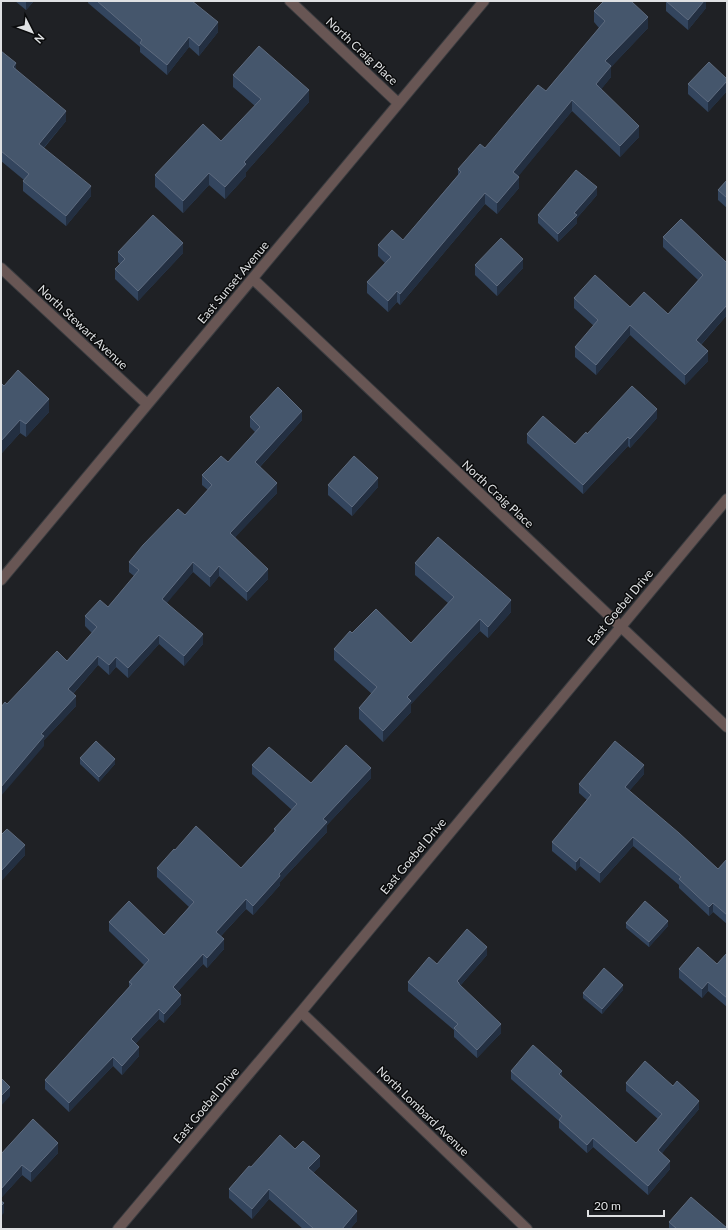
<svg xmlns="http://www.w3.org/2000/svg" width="728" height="1230" font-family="Lato,sans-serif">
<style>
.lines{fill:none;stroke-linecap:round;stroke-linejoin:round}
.minor-casing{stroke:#3a3c40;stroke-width:12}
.minor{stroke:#685654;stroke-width:10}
.wall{fill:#33455e}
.shaded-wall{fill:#232f41}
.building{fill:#45566c;stroke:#5e6b7f}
.labels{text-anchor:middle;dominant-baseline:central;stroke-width:3;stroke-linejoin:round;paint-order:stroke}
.street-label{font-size:12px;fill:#dfe1e3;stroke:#0a0b0c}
</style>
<rect width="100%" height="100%" fill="#1f2125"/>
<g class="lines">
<g class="minor-casing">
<path id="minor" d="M290 1 398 103
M1 268 147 404
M253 279 727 727
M1 580 484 1
M301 1012 527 1229
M118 1229 301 1012 727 499"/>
</g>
<use href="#minor" class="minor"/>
</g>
<path class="wall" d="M15 1H34L26 10Z
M88 1H192L218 32 199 56 189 47 167 75 140 52V47L88 3Z
M666 1H706V8L688 30 666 11Z
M594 11 648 28 611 67V77L601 89 639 137 620 157 572 111 518 176 519 188 497 214 485 204 400 305 397 302 388 312 367 293V282L385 263 378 256V245L403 240 458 175V169L485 148 546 91 599 28 594 22Z
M1 51 16 70 66 121 44 148 91 196 66 226 23 191V181L24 180 1 161Z
M233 75 309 102 246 172V176L225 199 209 185 183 213 155 187V175L221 141 255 106 233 87Z
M727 79V91L708 112 688 94V84Z
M727 180V208L718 200V190Z
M597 195 577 218V223L558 242 538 223V215Z
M663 237 726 262 727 261V315L701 345 708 361 685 385 630 335 596 375 575 357V347L594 326 574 308V298L630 307 668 314 698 280 663 247Z
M118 252 183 253 138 301 115 279V269L120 264 118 262Z
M475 265 523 268 497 296 475 275Z
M1 383 4 386 49 412 26 437 20 433 1 454Z
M250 417 302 420 260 467 277 493 235 537 268 579 247 601 219 576 210 587 193 572 166 603 203 644 184 666 159 644 128 678 116 667 109 675 98 665 73 694 76 706 44 740V746L7 704 67 661 92 633 85 626V616L108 607 134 576 129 572V562L185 515 208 490 202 485V475L228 462 255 432 250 427Z
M657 418 630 448 628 446 583 494 527 443V434L575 444 587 434Z
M328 485 378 487 352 516 328 495Z
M415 563 511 612 488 638 480 631 411 704V712L383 742 359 719V708L372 694 334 660V649L352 633 411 643 448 603 415 575Z
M80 758 115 764 99 782 80 764Z
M252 765 311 783 371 778 327 825V832L280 882V885L253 915 246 909 221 936 224 949 207 968 203 964 178 991 181 1004 164 1023 159 1019 136 1043 139 1056 122 1075 113 1066 69 1112 45 1089V1080L129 987V982L144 965 109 931V922L164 935 189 907 157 877V868L175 850 241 868 274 832V829L292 810 252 774Z
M644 774 629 791 718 869 727 859V924L713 912 709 916 679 888V885L633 846 600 883 580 866 576 871 552 851V842L587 800 579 793V784Z
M1 835 25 855 2 880 1 879Z
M626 923 668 926 649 947 626 928Z
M727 953V1007L708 991 702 998 679 978V969L717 964Z
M487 955 460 986 501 1033 477 1058 454 1037V1030L408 991V982L437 964Z
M623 990 602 1014 583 998V993Z
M511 1071 562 1077 636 1143 658 1119 626 1091V1083L699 1109 662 1153 670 1169 648 1195 593 1147 587 1153 559 1128V1121L511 1079Z
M295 1149 320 1166 313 1173 357 1221 350 1229H303L269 1199 252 1219 229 1198V1189L251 1167Z
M58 1153 31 1182 22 1175 1 1198V1154Z
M669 1222 727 1229H669Z"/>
<path class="shaded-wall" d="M26 1H34L26 10Z
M704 1H706V8L688 30V20Z
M648 17V28L611 67V77L596 96V84L605 61Z
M218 22V32L199 56V46Z
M189 37V47L167 75V65Z
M16 63V73L13 67Z
M727 81V91L708 112V102Z
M309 90V102L246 172V176L225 199V187L244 162Z
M572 100V111L513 183V172Z
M66 111V121L39 153V144Z
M639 126V137L620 157V146Z
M209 173V185L183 213V201Z
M519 177V188L497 214V203Z
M91 186V196L66 226V216Z
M597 187V195L577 218V223L558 242V234L574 213Z
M485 193V204L400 305V294Z
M183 243V253L138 301V291Z
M523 259V268L497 296V286Z
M397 291V302L388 312V301Z
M727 305V315L696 350V340Z
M630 325V335L596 375V365Z
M708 351V361L685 385V375Z
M49 399V412L26 437V424Z
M657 409V418L630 448V439Z
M302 411V420L255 472V462Z
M20 420V433L1 454V441Z
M628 437V446L583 494V485Z
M378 478V487L352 516V507Z
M277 483V493L230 543V533Z
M193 562V572L162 609V599Z
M219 566V576L210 587V577Z
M268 569V579L247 601V592Z
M511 600V612L488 638V627Z
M480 619V631L411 704V712L383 742V731L407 697Z
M203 634V644L184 666V656Z
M159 635V644L128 678V668Z
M98 656V665L68 699V689Z
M116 657V667L109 675V665Z
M76 696V706L44 740V746L1 796V787L41 734Z
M115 759V764L99 782V777Z
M644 765V774L625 796V787Z
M371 768V778L327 825V832L280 882V885L253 915V906L323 819Z
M633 837V846L600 883V873Z
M25 845V855L2 880V870Z
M580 857V866L576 871V862Z
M246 899V909L216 941V932Z
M713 903V912L709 916V907Z
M668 921V926L649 947V942Z
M224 939V949L207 968V958Z
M487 947V955L459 987 457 981Z
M203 954V964L173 997V987Z
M708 982V991L702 998V989Z
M623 985V990L602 1014V1009Z
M181 995V1004L164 1023V1014Z
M159 1009V1019L131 1048V1039Z
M501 1024V1033L477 1058V1050Z
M139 1047V1056L122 1075V1066Z
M113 1057V1066L69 1112V1103Z
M562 1071V1079L559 1074Z
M10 1087V1096L1 1106V1096Z
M699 1101V1109L658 1158V1150Z
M593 1138V1147L587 1153V1145Z
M58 1143V1153L31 1182V1172Z
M320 1156V1166L308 1178V1168Z
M670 1161V1169L648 1195V1186Z
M22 1165V1175L1 1198V1189Z
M269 1189V1199L252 1219V1209Z
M4 1203V1213L1 1216V1206Z
M357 1211V1221L350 1229H342Z"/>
<path class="building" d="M97 1H192L218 22 199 46 189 37 167 65 140 43 142 40Z
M604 1H631L648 17 605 61 611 66 596 84 639 126 620 146 572 100 513 172 519 177 497 203 485 193 400 294 397 291 388 301 367 282 391 257 378 245 392 230 403 240 461 172 458 169 480 144 485 148 538 85 546 91 605 21 594 11Z
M666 1H704L688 20Z
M259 46 309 90 244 162 246 164 225 187 209 173 183 201 155 175 203 124 221 141 261 99 233 75Z
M1 51 16 63 13 67 66 111 39 144 91 186 66 216 23 181 29 174 1 151Z
M709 62 727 79V81L708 102 688 84Z
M576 170 597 187 574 213 577 215 558 234 538 215Z
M727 180V198L718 190Z
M153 215 183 243 138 291 115 269 125 259 118 252Z
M681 219 726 262 727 261V305L696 340 708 351 685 375 630 325 596 365 575 347 598 320 574 298 595 275 630 307 644 292 668 314 703 275 663 237Z
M501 238 523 259 497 286 475 265Z
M18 370 49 399 26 424 20 420 1 441V383L4 386Z
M632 386 657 409 630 439 628 437 583 485 527 434 543 416 575 444 586 432 587 434Z
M278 387 302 411 255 462 277 483 230 533 268 569 247 592 219 566 210 577 193 562 162 599 203 634 184 656 159 635 128 668 116 657 109 665 98 656 68 689 76 696 41 734 44 736 1 787V707L5 702 7 704 57 651 67 661 97 627 85 616 100 600 108 607 139 570 129 562 143 545 178 509 185 515 212 485 202 475 221 456 228 462 260 427 250 417Z
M354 456 378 478 352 507 328 485Z
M438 537 511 600 488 627 480 619 407 697 411 701 383 731 359 708 377 687 334 649 350 631 352 633 376 609 411 643 454 597 415 563Z
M96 741 115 759 99 777 80 758Z
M615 741 644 765 625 787 679 833 718 869 727 859V915L713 903 709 907 679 879 681 877 633 837 600 873 580 857 576 862 552 842 591 795 579 784Z
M346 745 371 768 323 819 327 822 279 874 280 876 253 906 246 899 216 932 224 939 207 958 203 954 173 987 181 995 164 1014 159 1009 131 1039 139 1047 122 1066 113 1057 69 1103 45 1080 132 984 129 982 149 960 109 922 129 901 164 935 194 902 157 868 174 849 175 850 196 826 241 868 276 830 274 829 297 804 252 765 269 747 311 783Z
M7 829 25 845 2 870 1 869V835Z
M645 901 668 921 649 942 626 923Z
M467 929 487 947 457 981 459 983V984L501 1024 477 1050 454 1028 458 1024 408 982 429 957 437 964Z
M698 947 717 964 727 953V998L708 982 702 989 679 969Z
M604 968 623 985 602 1009 583 993Z
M533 1045 562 1071 559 1074 636 1143 662 1114 626 1083 645 1061 673 1086 677 1081 699 1101 658 1150 670 1161 648 1186 593 1138 587 1145 559 1120 562 1116 511 1071Z
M1 1078 10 1087 1 1096Z
M33 1119 58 1143 31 1172 22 1165 1 1189V1154Z
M280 1135 295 1149 303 1141 320 1156 308 1168 357 1211 342 1229H314L269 1189 252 1209 229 1189 249 1166 251 1167Z
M691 1197 727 1228V1229H677L669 1222Z
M1 1201 4 1203 1 1206Z"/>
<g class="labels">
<g class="street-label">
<text transform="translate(362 51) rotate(43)">North Craig Place</text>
<text transform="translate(233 282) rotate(-50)">East Sunset Avenue</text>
<text transform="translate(83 327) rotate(43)">North Stewart Avenue</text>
<text transform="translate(498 494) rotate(43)">North Craig Place</text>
<text transform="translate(620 607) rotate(-50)">East Goebel Drive</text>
<text transform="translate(413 856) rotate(-50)">East Goebel Drive</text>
<text transform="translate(206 1105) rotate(-50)">East Goebel Drive</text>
<text transform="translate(423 1111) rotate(44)">North Lombard Avenue</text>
</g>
</g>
<rect width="728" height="1230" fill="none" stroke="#dfe1e3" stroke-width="4"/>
<g transform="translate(32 32) rotate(132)" stroke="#0a0b0c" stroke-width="3" paint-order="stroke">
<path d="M0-3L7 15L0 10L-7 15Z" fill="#dfe1e3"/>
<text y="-6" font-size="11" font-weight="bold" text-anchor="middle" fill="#dfe1e3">N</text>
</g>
<path d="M588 1210v6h76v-6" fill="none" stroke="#dfe1e3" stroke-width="2"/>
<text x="594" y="1210" font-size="12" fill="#dfe1e3" stroke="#0a0b0c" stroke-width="3" paint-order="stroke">20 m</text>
</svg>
